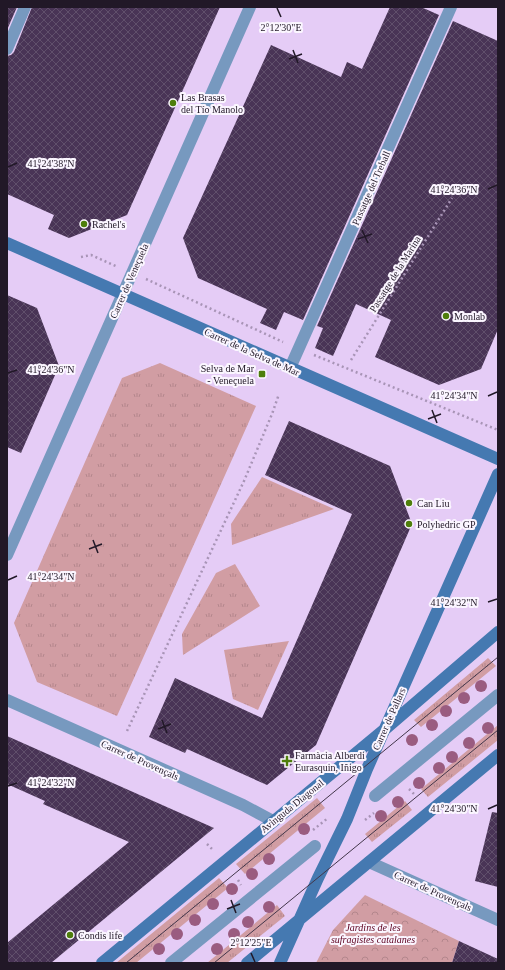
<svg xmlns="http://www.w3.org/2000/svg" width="505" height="970" font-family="'Times New Roman',serif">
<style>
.grass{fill:url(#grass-tufts)}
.park{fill:url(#park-crowns)}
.building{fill:url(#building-cross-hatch)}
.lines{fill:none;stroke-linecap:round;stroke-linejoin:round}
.path{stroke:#a894b6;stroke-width:2.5;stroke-dasharray:2 3;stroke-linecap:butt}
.street{stroke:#7799bf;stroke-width:12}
.secondary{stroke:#4579b1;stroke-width:12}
.tram{stroke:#42364a;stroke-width:1}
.tree{fill:#9a5c80}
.ticks{fill:none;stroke:#211827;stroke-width:1.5}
.poi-dot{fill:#4e7e0b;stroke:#fbf6ff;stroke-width:1.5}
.labels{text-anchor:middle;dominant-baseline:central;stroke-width:4;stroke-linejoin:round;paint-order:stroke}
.poi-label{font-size:10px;fill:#211827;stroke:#fbf6ff;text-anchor:start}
.street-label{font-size:10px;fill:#211827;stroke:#fbf6ff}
.park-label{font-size:10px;font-style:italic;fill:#5d001f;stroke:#fbf6ff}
.ticks-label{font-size:10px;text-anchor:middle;fill:#211827;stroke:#fbf6ff;stroke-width:4;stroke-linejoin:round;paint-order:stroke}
</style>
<defs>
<pattern id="grass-tufts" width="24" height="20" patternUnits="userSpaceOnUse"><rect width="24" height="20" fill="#d19da3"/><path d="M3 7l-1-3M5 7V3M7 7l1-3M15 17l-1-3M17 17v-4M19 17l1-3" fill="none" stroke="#b3868c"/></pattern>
<pattern id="park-crowns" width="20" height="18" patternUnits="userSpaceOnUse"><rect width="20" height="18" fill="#d19da3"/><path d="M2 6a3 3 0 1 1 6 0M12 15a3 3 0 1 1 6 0" fill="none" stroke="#b3868c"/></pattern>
<pattern id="building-cross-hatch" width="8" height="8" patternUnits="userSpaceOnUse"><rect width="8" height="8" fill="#493456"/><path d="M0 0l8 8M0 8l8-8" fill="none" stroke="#604f6b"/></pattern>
</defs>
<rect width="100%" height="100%" fill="#e5ccf6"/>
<path class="grass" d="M160 363 256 406 117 716 37 682 14 623 122 378Z
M262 477 334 509 232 545 231 524Z
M235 564 260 606 183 655 182 634 216 573Z
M289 641 258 710 233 699 224 650Z
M488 658 496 666 421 727 414 720Z
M498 725V740L428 797 421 789Z
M317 798 325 808 245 874 236 864Z
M405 801 412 810 372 842 365 834Z
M219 878 228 888 136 963H116Z
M277 905 285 916 227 963H207Z"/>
<path class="park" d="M365 895 459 941 452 963H316L333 930Z"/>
<path class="building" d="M7 7H17L7 30Z
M32 7H220L127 215 69 238 48 229 54 215 7 194V56L11 55 14 52Z
M390 7H421L439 15 303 320 284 312 276 330 260 323 267 309 198 278 183 238 271 45 341 77 347 62 362 69Z
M453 21 498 41V329L481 369 439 385 375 357 391 320 356 304 333 356 315 348 323 328 317 326Z
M7 295 37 308 59 366 21 453 7 447Z
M289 421 390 466 412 524 316 745 267 785 187 749 185 753 149 737 175 678 262 718 286 665 352 514 265 475Z
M7 736 214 828 51 963H7V943L129 842 43 804 45 801 7 784Z
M492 812 498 813V887L475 881Z
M459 941 498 959V963H452Z"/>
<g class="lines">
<path class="path" d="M81 257 91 255 118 267
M146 279 283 342
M314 355 498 430
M351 360 452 198
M127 731 244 481 272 414 279 394
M409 789 414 794
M365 820 374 813
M313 830 328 818
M207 844 212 849
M238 880 241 885"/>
<path class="street" d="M7 49 25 7
M290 368 451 7
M7 555 250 7
M7 700 243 805 273 821
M375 796 498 695
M369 862 498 920
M171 963 315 846"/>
<path class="secondary" d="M7 243 498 459
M102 963 384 730 498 632
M247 963 498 755
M280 963 318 878 347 819 367 769 498 474"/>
<path class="tram" d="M126 963 498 657
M214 963 498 730"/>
</g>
<g class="tree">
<circle cx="481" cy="686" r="6"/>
<circle cx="464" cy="698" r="6"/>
<circle cx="446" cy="711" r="6"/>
<circle cx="432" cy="725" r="6"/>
<circle cx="488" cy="728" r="6"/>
<circle cx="412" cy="740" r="6"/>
<circle cx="469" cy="743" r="6"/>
<circle cx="452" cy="757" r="6"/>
<circle cx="439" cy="768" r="6"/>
<circle cx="419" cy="783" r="6"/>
<circle cx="398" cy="802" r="6"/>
<circle cx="381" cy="816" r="6"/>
<circle cx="304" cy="829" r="6"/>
<circle cx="269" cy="859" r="6"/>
<circle cx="252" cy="874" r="6"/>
<circle cx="232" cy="889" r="6"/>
<circle cx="213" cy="904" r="6"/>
<circle cx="269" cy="907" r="6"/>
<circle cx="195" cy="920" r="6"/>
<circle cx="248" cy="922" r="6"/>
<circle cx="177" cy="934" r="6"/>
<circle cx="234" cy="934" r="6"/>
<circle cx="159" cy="949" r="6"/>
<circle cx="217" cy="949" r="6"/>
</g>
<path class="ticks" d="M277 8 281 17M293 50 298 63M289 59 302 54M8 167 17 163M488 189 497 185M362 230 368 243M358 239 372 234M8 373 17 370M488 396 497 392M432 410 437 423M428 419 441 414M93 540 98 553M89 549 102 544M8 580 17 576M488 602 497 599M162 720 167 733M158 729 171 724M8 786 17 783M488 809 497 805M231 900 236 913M227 909 240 904M251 953 255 962"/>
<g class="poi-dot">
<circle cx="173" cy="103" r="4"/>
<circle cx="84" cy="224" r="4"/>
<circle cx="446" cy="316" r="4"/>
<rect x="258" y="370" width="8" height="8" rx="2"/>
<circle cx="409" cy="503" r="4"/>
<circle cx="409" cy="524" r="4"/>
<path d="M285 755h4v4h4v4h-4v4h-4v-4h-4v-4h4z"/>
<circle cx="70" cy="935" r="4"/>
</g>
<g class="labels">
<g class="poi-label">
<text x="181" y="97">Las Brasas<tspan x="181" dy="12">del Tío Manolo</tspan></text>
<text x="92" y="224">Rachel's</text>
<text x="454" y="316">Monlab</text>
<text x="254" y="368" text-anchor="end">Selva de Mar<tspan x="254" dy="12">- Veneçuela</tspan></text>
<text x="417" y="503">Can Liu</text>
<text x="417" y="524">Polyhedric GP</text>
<text x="295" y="755">Farmàcia Alberdi<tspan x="295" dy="12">Eurasquin, Iñigo</tspan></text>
<text x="78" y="935">Condis life</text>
</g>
<g class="street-label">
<text transform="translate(371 188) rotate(-66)">Passatge del Treball</text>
<text transform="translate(395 274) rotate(-58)">Passatge de la Marina</text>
<text transform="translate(129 281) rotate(-66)">Carrer de Veneçuela</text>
<text transform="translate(252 352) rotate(24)">Carrer de la Selva de Mar</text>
<text transform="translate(389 719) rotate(-66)">Carrer de Pallars</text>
<text transform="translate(140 760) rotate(24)">Carrer de Provençals</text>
<text transform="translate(292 806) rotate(-39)">Avinguda Diagonal</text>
<text transform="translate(433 891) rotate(24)">Carrer de Provençals</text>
</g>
<g class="park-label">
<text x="373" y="927">Jardins de les<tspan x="373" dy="12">sufragistes catalanes</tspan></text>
</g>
</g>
<g class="ticks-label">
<text x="281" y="31">2°12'30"E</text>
<text x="51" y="167">41°24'38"N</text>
<text x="454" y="193">41°24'36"N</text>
<text x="51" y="373">41°24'36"N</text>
<text x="454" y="399">41°24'34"N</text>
<text x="51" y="580">41°24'34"N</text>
<text x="454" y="606">41°24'32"N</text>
<text x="51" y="786">41°24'32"N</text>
<text x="454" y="812">41°24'30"N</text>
<text x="251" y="946">2°12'25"E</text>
</g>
<rect width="505" height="970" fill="none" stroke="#211827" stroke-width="16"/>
</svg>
